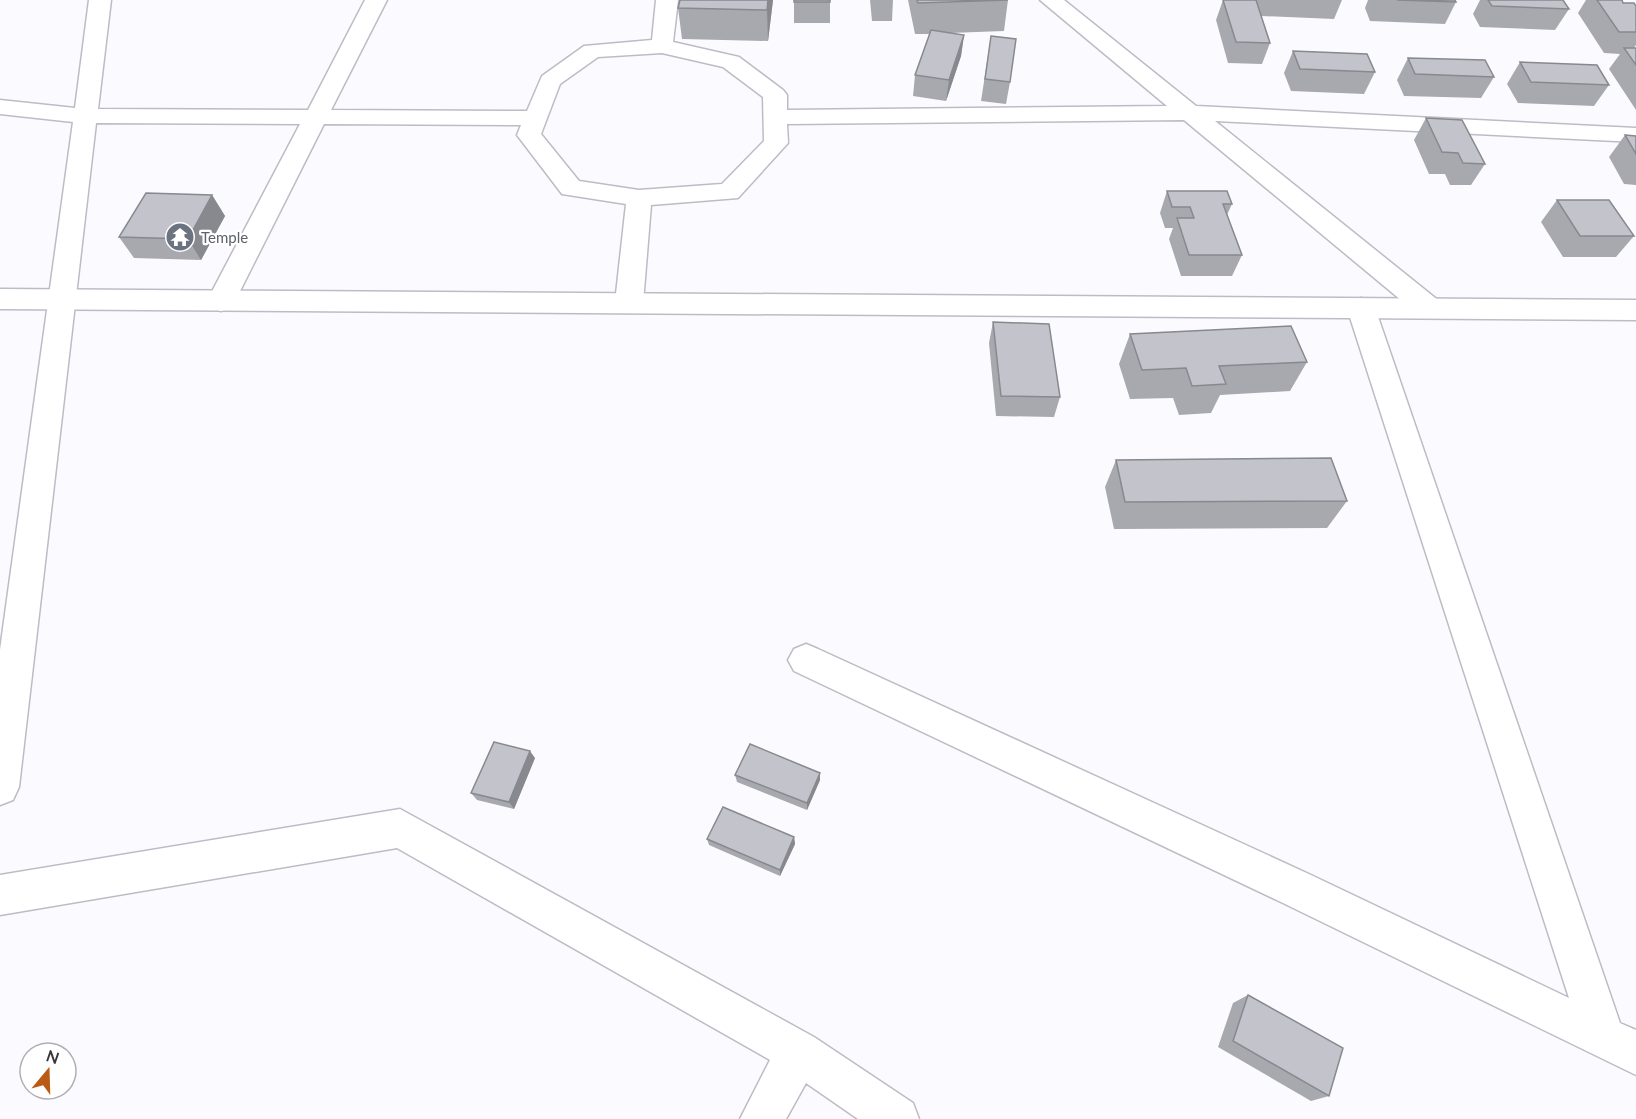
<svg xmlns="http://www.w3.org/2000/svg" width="1636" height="1119" font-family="Lato,sans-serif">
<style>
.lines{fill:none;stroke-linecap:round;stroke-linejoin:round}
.street-casing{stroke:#bdbcc6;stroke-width:3}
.secondary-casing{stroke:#bdbcc6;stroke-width:3}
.street{fill:#fff;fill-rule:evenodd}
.secondary{fill:#fff;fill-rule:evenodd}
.wall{fill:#a8a8af}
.shaded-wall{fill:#88888f}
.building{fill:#c3c3cc;stroke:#88888f;stroke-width:1.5}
.labels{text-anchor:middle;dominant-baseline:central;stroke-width:4.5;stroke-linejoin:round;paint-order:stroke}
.far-worship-label{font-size:15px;fill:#5b616d;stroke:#fff;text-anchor:start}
</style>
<rect width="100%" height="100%" fill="#fbfbff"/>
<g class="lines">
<g class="street-casing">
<path id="street" d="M89 0H111L98 109 308 110 365 0H387L331 110 527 111 542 76 584 46 652 40 656 0H678L673 42 739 57 783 90 787 95V110L1167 106 1040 0H1064L1196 106 1636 128V142L1215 121 1439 301 1443 308 1439 315 1429 318 1419 315 1184 120 787 124 788 143 738 198 651 205 643 303 639 310 629 313 619 310 615 303 626 204 562 194 517 135 521 125 324 124 235 301 231 308 221 311 211 308 207 301 300 124 96 123 19 787 13 800 0 805V650L73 122 0 114V100L75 108ZM662 53 723 67 763 97 764 141 722 184 639 190 579 181 541 134 560 84 598 57Z
M1361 298 1371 301 1375 308 1620 1023 1636 1030V1075L1283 903 794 671 788 660 794 649 806 644 818 649 1311 875 1569 998 1347 308 1351 301Z
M400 809 814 1037 913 1103 919 1119H858L806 1083 786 1119H740L770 1060 397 848 0 915V875Z"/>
</g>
<g class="secondary-casing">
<path id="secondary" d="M0 289 1636 300V320L0 309Z"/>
</g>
<use href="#street" class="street"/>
<use href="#secondary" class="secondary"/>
</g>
<path class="wall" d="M773 0 768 41 682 39 678 8Z
M794 0H830V23H794Z
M870 0H893L892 21H872Z
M908 0H1008L1004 31 950 33 964 35 961 56 946 101 913 96 915 75 930 34H915Z
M1223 0H1256V1V0H1342L1334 19 1261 16 1270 43 1262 64 1228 63 1216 20Z
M1368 0H1455L1456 2 1445 24 1370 21 1365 8Z
M1480 0H1563L1569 9 1555 30 1480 27 1473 14Z
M1586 0H1622L1623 3 1636 6V45L1634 48H1636V110L1609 69 1620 54 1604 53 1578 13Z
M991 36 1010 82 1006 104 981 101Z
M1293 51 1375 72 1364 94 1291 91 1284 73Z
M1408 58 1494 77 1481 98 1404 96 1397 80Z
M1520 62 1609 85 1594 106 1518 103 1507 84Z
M1426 118 1485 164 1471 185H1450L1445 174H1429L1414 140Z
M1625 135 1636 136V185L1624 184 1609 157Z
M1167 191 1232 204 1227 215 1242 255 1232 276H1181L1169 239 1173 228H1165L1160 213Z
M212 195 225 216 201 260 134 258 119 237Z
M1557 200 1634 236 1616 257H1563L1541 222Z
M993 322 1060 397 1054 417 996 416 989 343Z
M1130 334 1307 362 1290 391 1220 395 1211 413 1179 415 1173 398 1130 399 1119 364Z
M1116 460 1347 501 1327 528 1114 529 1105 487Z
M535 758 514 809 477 800 471 793Z
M735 775 820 780 807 810 737 782Z
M794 837 795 844 780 876 709 845 707 839Z
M1248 995 1329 1096 1311 1101 1218 1047 1233 1003Z"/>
<path class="shaded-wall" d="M768 0H773L768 41 767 10Z
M964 35 961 56 946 101 949 80Z
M212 195 225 216 201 260 188 239Z
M530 751 535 758 514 809 509 802Z
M820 773V780L807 810V803Z
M794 837 795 844 780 876V870Z"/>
<path class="building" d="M680 0H768L767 10 678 8Z
M794 0H830V2H794Z
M917 0H1008L918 3Z
M1223 0H1256L1270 43 1236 42Z
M1397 0H1455L1456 2Z
M1488 0H1563L1569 9 1492 6Z
M1597 0H1622L1623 3H1634L1636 6V32H1619Z
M931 30 964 35 949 80 915 75Z
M991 36 1016 39 1010 82 985 79Z
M1624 48H1636V65Z
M1293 51 1367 54 1375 72 1300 69Z
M1408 58 1485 60 1494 77 1415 74Z
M1520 62 1597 65 1609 85 1531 82Z
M1426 118 1462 120 1485 164 1463 163 1458 153 1442 152Z
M1625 135 1636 136V154Z
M1167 191H1227L1232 204H1223L1242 255H1189L1177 218H1194L1190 207H1172Z
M146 193 212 195 188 239 119 237Z
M1557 200H1609L1634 236H1580Z
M993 322 1049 324 1060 397 1001 396Z
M1291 326 1307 362 1219 366 1226 384 1192 386 1186 368 1142 370 1130 334Z
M1331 458 1347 501 1125 502 1116 460Z
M494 742 530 751 509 802 471 793Z
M750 744 820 773 807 803 735 775Z
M723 807 794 837 780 870 707 839Z
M1248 995 1343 1048 1329 1096 1233 1041Z"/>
<defs>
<g id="temple-disc" transform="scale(1.5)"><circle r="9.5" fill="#6b7280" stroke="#fff"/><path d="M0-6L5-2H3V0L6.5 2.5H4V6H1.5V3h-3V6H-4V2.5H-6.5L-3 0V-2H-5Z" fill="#fff"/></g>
</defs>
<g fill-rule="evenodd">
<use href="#temple-disc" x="180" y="237"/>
</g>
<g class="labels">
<g class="far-worship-label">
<text x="201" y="237">Temple</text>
</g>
</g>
<g transform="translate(48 1071) rotate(19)"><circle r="28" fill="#ffffff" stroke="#afafb1" stroke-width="1.5"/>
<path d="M0-4.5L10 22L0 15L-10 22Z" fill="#ba5a15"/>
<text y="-9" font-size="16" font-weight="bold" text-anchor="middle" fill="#37373b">N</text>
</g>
</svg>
